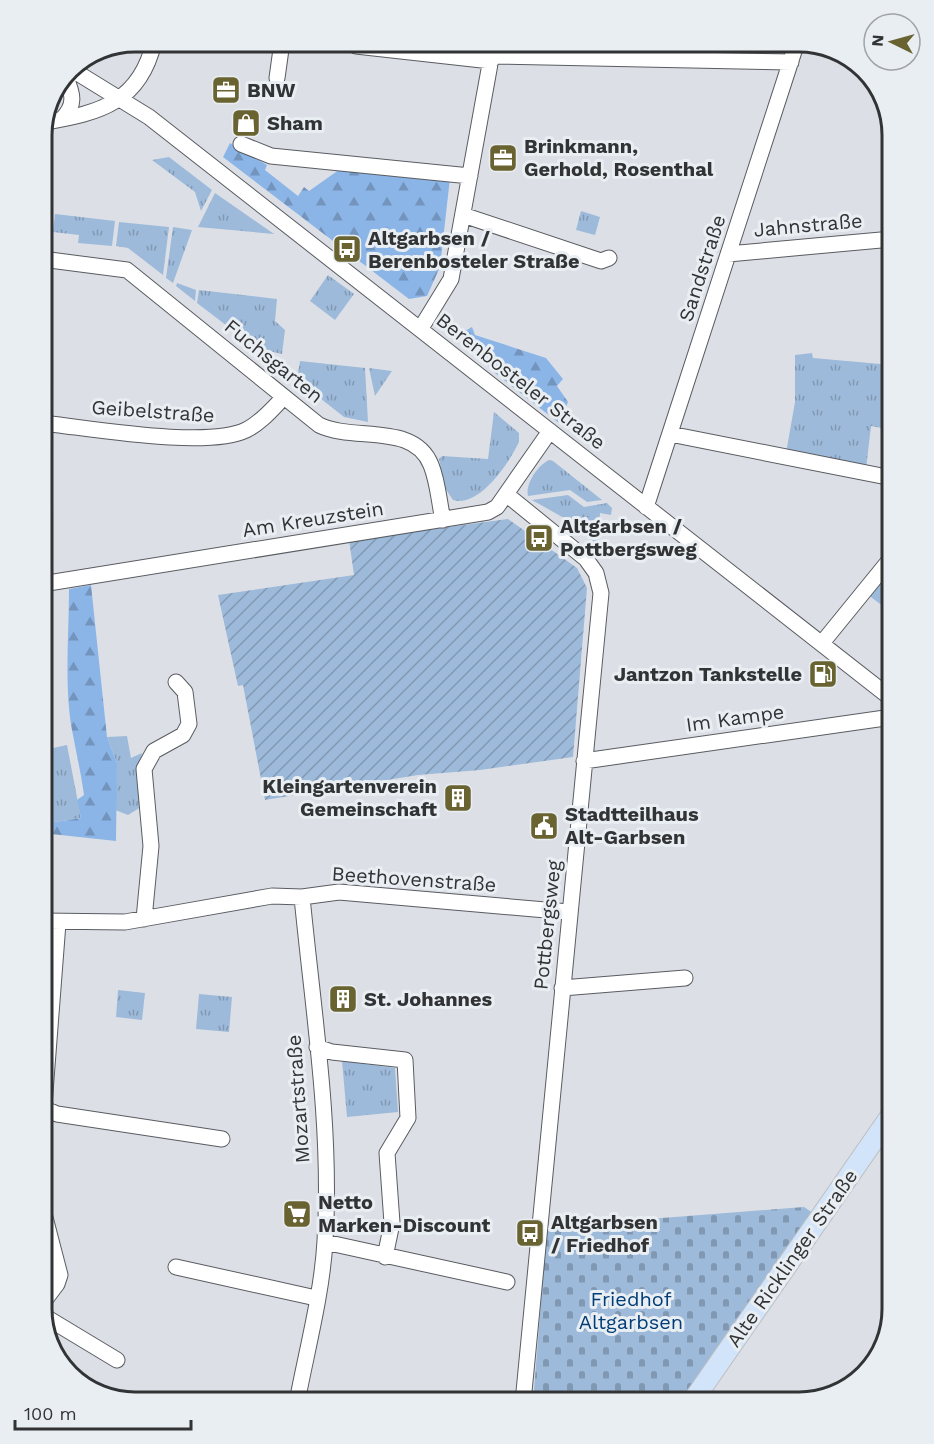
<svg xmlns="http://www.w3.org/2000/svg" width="934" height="1444" font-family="'Work Sans',sans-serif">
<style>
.grass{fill:url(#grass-tufts)}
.forest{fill:url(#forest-firs)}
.cemetery{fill:url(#cemetery-stones)}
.garden{fill:url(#garden-furrows)}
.pitch{fill:#9ebada}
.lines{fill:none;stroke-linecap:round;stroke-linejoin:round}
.minor-casing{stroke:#595c61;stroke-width:17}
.major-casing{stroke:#bdbebe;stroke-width:22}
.minor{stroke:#fff;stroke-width:15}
.major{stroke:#d2e4fa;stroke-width:20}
.labels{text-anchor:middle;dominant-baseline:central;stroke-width:6;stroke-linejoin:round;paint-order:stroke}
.poi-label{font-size:20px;font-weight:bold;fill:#323335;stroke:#e9eef3;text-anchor:start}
.street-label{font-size:20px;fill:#323335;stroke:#e9eef3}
.park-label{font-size:20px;fill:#003d78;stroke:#e9eef3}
.rim{fill:none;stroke:#323335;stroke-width:3}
</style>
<defs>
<pattern id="grass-tufts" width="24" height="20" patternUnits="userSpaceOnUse" patternTransform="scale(1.5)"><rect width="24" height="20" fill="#9ebada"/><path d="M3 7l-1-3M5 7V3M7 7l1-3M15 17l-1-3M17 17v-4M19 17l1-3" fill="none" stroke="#8198b2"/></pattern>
<pattern id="forest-firs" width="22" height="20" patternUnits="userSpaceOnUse" patternTransform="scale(1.5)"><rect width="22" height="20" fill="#8cb5e7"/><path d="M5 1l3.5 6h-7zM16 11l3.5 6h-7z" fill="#7394bc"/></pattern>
<pattern id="cemetery-stones" width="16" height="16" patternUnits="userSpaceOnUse" patternTransform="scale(1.5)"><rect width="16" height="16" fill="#9ebada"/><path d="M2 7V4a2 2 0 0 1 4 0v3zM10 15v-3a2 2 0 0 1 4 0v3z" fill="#8198b2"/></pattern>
<pattern id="garden-furrows" width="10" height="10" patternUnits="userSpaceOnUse" patternTransform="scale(1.5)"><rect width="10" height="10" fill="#9ebada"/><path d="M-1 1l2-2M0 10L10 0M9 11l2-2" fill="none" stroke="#8198b2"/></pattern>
</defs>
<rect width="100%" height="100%" fill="#dce0e6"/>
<path class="grass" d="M169 157 212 190 201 211 195 192 152 160Z
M215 193 274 234 198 227Z
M581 211 600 217 595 235 576 230Z
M55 214 115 221 112 246 78 243 79 235 53 232Z
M119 222 169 227 163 275 128 248 116 246Z
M173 227 192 230 173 283 166 278Z
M328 275 354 294 335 320 310 301Z
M177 283 196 290 195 301 176 286Z
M199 290 277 299 275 321 285 330 282 354 256 348 197 303Z
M812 353 813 358 892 365V430L871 426 866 469 786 453 795 402V355Z
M300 361 365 368 368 422 344 417 297 380Z
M369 368 392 371 375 396Z
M494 412 519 433V442C509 463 479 508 453 500L445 488 439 459 442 456 488 459Z
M549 460 553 461 602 500 587 502 570 490 528 496C525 484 538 465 549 460Z
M568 495 584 507 607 503 612 508 611 515 600 513 598 546 564 518 532 500Z
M127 736 131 758 142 753 136 778 140 780 141 807 128 815 115 810 117 763 107 737Z
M67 745 81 818 42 824 44 750Z
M118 990 145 993 142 1020 116 1017Z
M199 994 232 997 229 1032 196 1029Z
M342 1061 395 1068 398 1112 347 1117Z"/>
<path class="forest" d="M230 143 267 165 265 170 298 196 304 187 309 191 343 167 450 178 440 267 427 296 409 299 223 157Z
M472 327 475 335 546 358 563 379 557 386 568 402 559 423 495 373 458 335Z
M91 585 107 737 117 763 116 841 42 833V824L81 818 77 800 84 795C81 773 76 752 72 730 64 687 69 634 69 589Z"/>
<path class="cemetery" d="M804 1207 813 1213 679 1402H533L547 1227Z"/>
<path class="garden" d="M508 519 577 568 587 588 573 757 480 770 418 775 265 800 243 685 238 686 218 595 354 575 349 540Z"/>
<path class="pitch" d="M892 564V613L867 594Z"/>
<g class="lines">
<g class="minor-casing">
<path id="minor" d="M352 42 356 46 491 61
M492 56 791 62
M71 69 149 117 892 699
M277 78 282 42
M62 119C76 105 73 94 66 78
M46 122C100 113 140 102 154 42
M241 144 271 156 470 176
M463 215 601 261 609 258
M728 254 892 239
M42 259 127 270 319 425C354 442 414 422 431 465 438 482 439 502 443 520
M421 328 451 279 494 42
M42 423C90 428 207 449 246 430 261 423 273 408 284 397
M670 434 892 478
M506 494 586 559 596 573 601 593 523 1402
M646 507 797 42
M42 584 488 512 497 507 550 431
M822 643 892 557
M584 761 892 717
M144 919 151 846 144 769 154 751 183 735 189 724 185 692 176 682
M42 921 125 922 272 896 302 897 339 892 569 912
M58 923 44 1105 48 1110 57 1114 222 1139
M562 988 685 978
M317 1047 332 1052 405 1060 408 1118 387 1153 392 1223 385 1257
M325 1242 507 1282
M176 1267 316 1298
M42 1304 57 1284 60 1275 42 1206
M44 1316 117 1360
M297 1402C307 1349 322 1294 325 1241 332 1126 313 1011 302 897"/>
</g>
<g class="major-casing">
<path id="major" d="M692 1402 892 1114"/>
</g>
<use href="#minor" class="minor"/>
<use href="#major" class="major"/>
</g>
<defs>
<g id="office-square" transform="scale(1.5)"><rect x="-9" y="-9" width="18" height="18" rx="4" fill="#686330" stroke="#e9eef3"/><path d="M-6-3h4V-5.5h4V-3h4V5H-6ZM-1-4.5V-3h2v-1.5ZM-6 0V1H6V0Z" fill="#fff"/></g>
<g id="shop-square" transform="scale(1.5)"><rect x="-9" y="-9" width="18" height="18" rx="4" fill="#686330" stroke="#e9eef3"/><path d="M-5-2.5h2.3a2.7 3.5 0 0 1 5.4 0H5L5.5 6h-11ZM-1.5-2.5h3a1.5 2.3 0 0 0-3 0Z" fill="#fff"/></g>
<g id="bus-square" transform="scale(1.5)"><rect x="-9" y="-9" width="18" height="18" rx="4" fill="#686330" stroke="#e9eef3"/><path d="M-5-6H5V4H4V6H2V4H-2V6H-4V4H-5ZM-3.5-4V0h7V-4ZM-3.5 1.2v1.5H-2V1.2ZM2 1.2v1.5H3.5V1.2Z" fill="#fff"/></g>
<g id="fuel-square" transform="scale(1.5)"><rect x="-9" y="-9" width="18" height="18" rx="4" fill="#686330" stroke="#e9eef3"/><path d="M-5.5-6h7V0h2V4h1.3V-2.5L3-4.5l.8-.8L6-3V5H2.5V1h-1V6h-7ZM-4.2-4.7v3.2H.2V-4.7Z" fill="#fff"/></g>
<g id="building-square" transform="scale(1.5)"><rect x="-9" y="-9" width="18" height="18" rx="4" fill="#686330" stroke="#e9eef3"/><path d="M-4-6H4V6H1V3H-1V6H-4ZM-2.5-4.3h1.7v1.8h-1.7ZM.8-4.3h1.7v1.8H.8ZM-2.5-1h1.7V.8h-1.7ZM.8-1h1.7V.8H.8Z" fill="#fff"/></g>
<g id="civic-square" transform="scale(1.5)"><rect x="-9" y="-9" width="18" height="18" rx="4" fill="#686330" stroke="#e9eef3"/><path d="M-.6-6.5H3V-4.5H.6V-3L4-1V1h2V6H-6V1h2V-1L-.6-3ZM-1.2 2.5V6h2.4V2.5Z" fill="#fff"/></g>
<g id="supermarket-square" transform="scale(1.5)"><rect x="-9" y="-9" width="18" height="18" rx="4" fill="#686330" stroke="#e9eef3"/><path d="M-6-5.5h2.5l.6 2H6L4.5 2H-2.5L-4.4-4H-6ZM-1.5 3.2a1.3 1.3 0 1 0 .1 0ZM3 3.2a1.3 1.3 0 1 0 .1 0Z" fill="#fff"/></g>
</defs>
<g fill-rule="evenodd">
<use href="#office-square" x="226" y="90"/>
<use href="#shop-square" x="246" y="123"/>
<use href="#office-square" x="503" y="158"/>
<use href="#bus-square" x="347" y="249"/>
<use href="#bus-square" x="539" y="538"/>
<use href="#fuel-square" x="823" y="674"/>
<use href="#building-square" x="458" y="798"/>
<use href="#civic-square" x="544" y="826"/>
<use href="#building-square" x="343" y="999"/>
<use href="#supermarket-square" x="297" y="1214"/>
<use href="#bus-square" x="530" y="1233"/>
</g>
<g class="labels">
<g class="poi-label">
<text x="247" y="90">BNW</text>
<text x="267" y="123">Sham</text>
<text x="524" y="146">Brinkmann,<tspan x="524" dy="23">Gerhold, Rosenthal</tspan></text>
<text x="368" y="238">Altgarbsen /<tspan x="368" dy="23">Berenbosteler Straße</tspan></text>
<text x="560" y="526">Altgarbsen /<tspan x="560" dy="23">Pottbergsweg</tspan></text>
<text x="802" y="674" text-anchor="end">Jantzon Tankstelle</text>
<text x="437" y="786" text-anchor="end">Kleingartenverein<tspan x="437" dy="23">Gemeinschaft</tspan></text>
<text x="565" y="814">Stadtteilhaus<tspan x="565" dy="23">Alt-Garbsen</tspan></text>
<text x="364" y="999">St. Johannes</text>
<text x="318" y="1202">Netto<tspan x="318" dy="23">Marken-Discount</tspan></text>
<text x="551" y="1222">Altgarbsen<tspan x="551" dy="23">/ Friedhof</tspan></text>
</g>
<g class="street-label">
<text transform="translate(808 225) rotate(-5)">Jahnstraße</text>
<text transform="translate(702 268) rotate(-72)">Sandstraße</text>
<text transform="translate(274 361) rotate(39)">Fuchsgarten</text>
<text transform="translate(521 381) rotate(38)">Berenbosteler Straße</text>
<text transform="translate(153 411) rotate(4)">Geibelstraße</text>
<text transform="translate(313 519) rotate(-9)">Am Kreuzstein</text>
<text transform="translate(735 718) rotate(-8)">Im Kampe</text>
<text transform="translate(414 879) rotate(4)">Beethovenstraße</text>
<text transform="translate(547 925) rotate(-84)">Pottbergsweg</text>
<text transform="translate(298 1099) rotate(-94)">Mozartstraße</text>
<text transform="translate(792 1258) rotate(-55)">Alte Ricklinger Straße</text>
</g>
<g class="park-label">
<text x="631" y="1299">Friedhof<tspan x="631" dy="23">Altgarbsen</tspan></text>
</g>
</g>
<path d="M0 0H934V1444H0ZM135 52H799A83 83 0 0 1 882 135V1309A83 83 0 0 1 799 1392H135A83 83 0 0 1 52 1309V135A83 83 0 0 1 135 52Z" fill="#e9eef3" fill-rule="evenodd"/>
<path class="rim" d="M135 52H799A83 83 0 0 1 882 135V1309A83 83 0 0 1 799 1392H135A83 83 0 0 1 52 1309V135A83 83 0 0 1 135 52Z"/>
<g transform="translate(892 42) rotate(275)"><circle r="28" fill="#e9eef3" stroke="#a0a3a7" stroke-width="1.5"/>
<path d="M0-4.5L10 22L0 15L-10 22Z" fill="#686330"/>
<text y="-9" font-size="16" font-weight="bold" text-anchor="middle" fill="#323335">N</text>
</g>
<path d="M15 1420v9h176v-9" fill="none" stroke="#323335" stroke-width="3"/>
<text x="24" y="1420" font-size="18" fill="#323335" stroke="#e9eef3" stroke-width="4.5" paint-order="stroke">100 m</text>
</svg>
